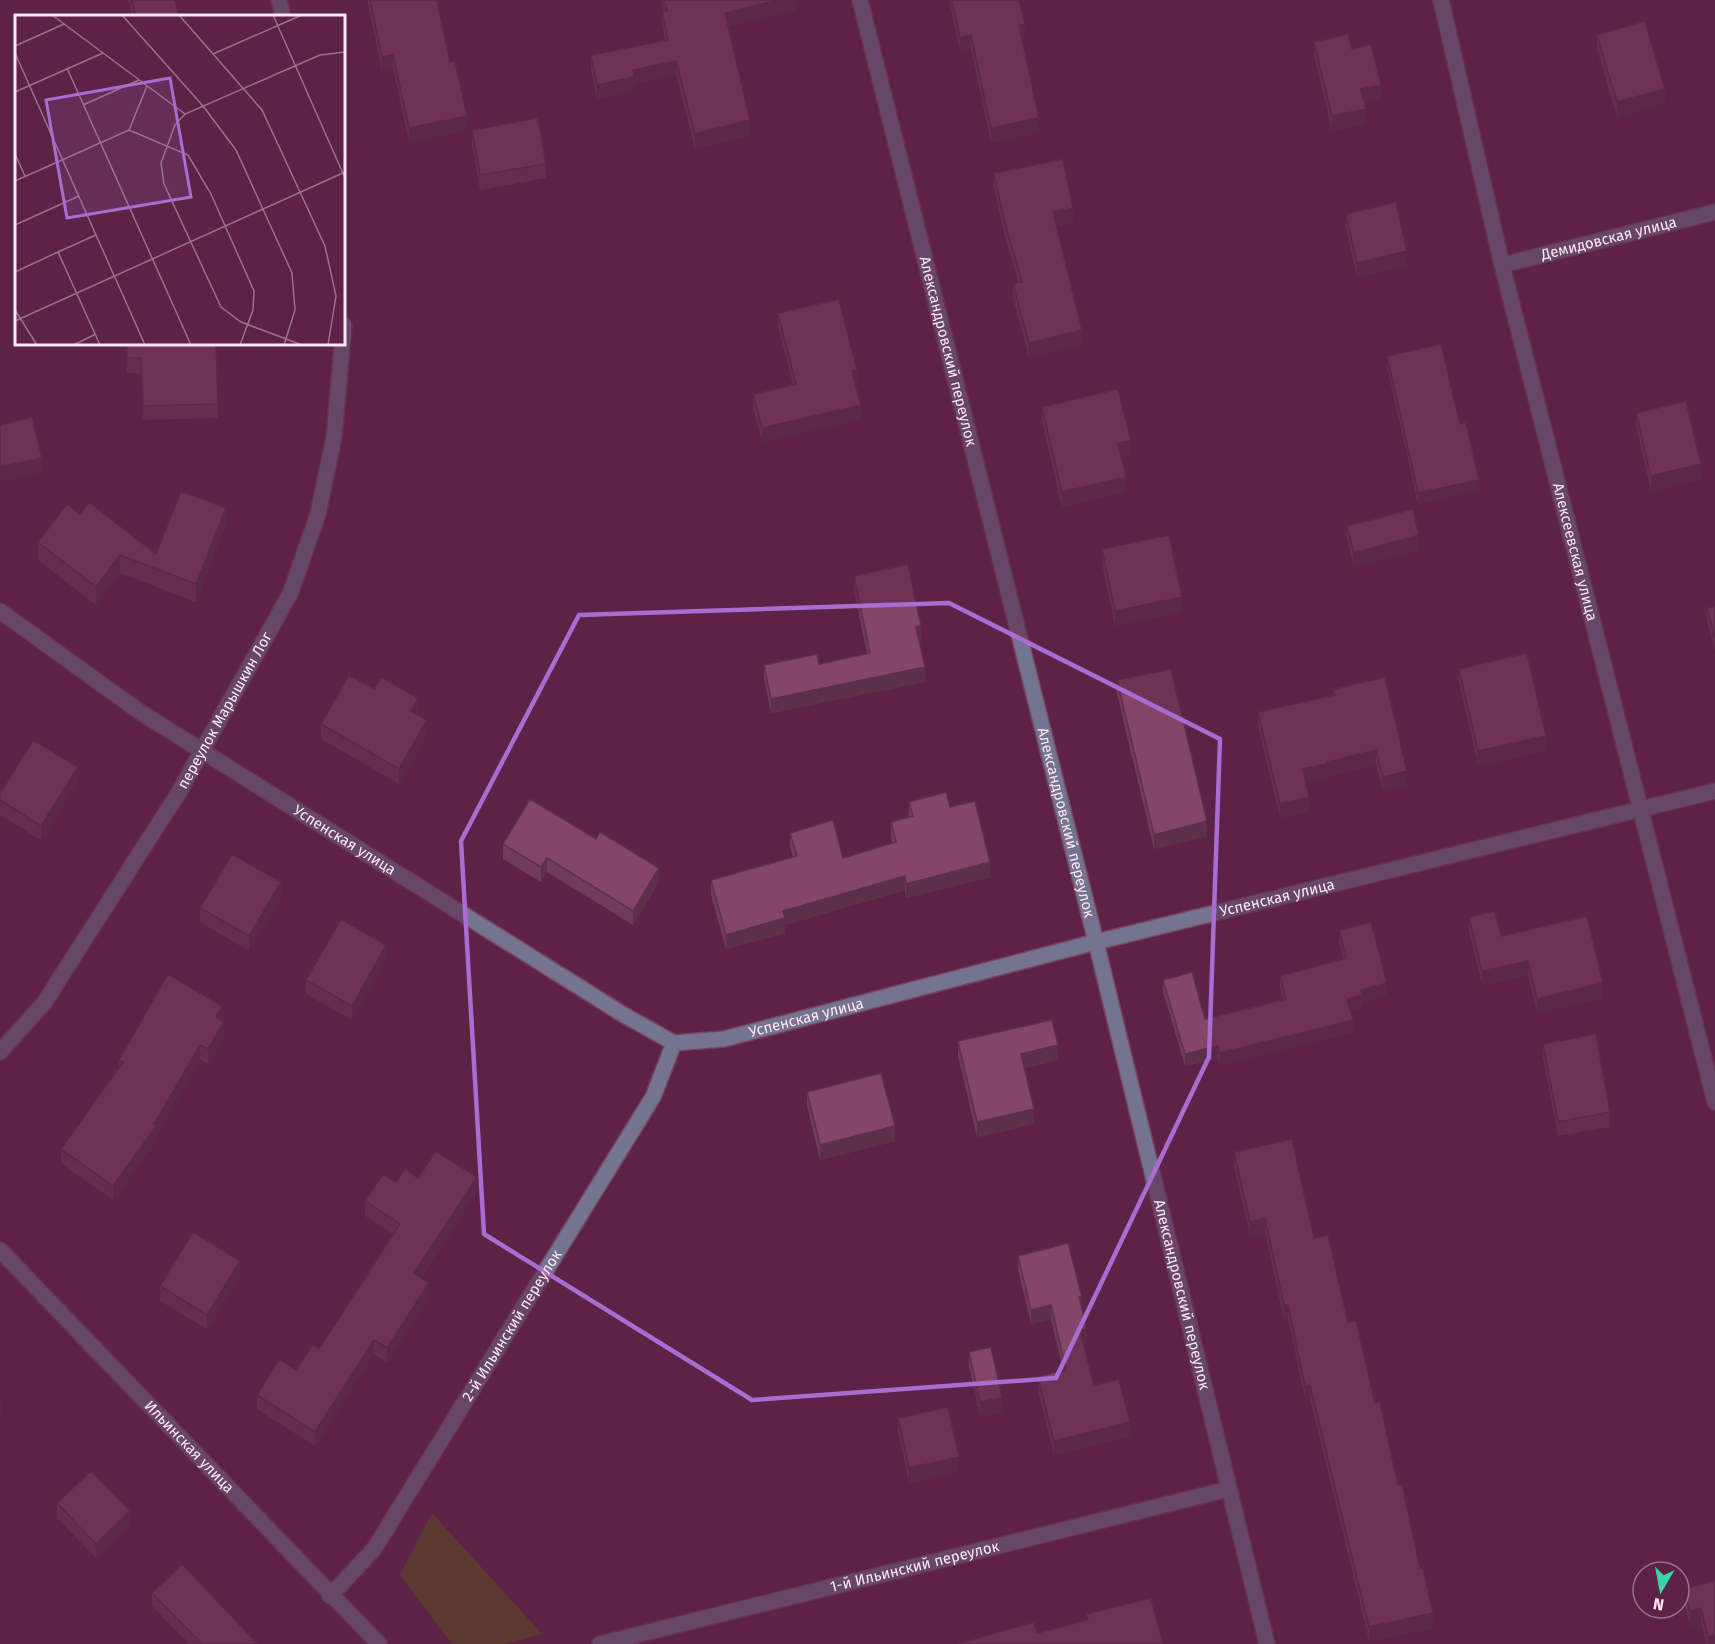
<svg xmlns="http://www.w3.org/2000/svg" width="1715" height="1644" font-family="'Fira Sans',sans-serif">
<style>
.green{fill:#595618}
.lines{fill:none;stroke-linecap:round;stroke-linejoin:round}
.street-casing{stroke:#774261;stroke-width:18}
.street{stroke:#747390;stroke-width:15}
.wall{fill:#723b5a}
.shaded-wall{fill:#5d304a}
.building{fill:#854569;stroke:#5d304a;stroke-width:1.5}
.marked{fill:none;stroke:#a96dd1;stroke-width:4.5;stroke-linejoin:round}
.labels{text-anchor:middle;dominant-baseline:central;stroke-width:4.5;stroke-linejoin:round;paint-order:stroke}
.street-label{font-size:15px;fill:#fee7f2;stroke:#5d2245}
.inset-road{fill:none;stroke:#9d718a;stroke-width:1.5}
.view{fill:#a96dd1;fill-opacity:0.15;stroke:#a96dd1;stroke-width:3}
.inset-edge{fill:none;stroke:#fee7f2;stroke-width:3}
</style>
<rect width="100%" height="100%" fill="#5d2245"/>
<path class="green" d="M432 1513 542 1634 506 1644H452L400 1575Z"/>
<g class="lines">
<g class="street-casing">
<g id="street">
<path d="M279 0 283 16"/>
<path id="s1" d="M860 0 1096 942 1267 1644"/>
<path id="s2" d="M1441 0 1502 265 1715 1102"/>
<path id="s3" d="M1502 265 1715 212"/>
<path id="s4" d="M0 611 140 712 624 1015 674 1043 724 1039 1096 942 1715 791"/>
<path id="s5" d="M0 1052 44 1003 179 792 290 594 318 514 334 437 344 325"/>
<path id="s6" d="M0 1250 379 1644"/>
<path id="s7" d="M330 1596 374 1549 653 1097 674 1043"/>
<path id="s8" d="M600 1644 1229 1489"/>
</g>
</g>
<use href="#street" class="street"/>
</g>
<path class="wall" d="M128 0H175L179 16H132Z
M367 0H437L450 62 467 130 409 142 393 69 382 72Z
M661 0H796V10L728 26 750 135 695 149 676 75 634 84V91L597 99 591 70V55L665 41 662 26V12H663Z
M949 0H1019L1025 38 1022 39 1039 133 991 142 971 50 960 52Z
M1597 35 1665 103 1617 117 1597 50Z
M1314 42 1352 49 1381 99 1364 103 1366 123 1332 131 1314 56Z
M472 130 546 164V178L480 190 472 145Z
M994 173 1073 223 1056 226 1082 344 1029 358 1013 298V284L1018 282 1005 237 994 188Z
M1346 214 1407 266 1357 277 1346 229Z
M778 313 857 383 855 384 861 419 762 442 753 408V394L793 385 778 327Z
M126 344 218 404V418L143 420 141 373H127Z
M1387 356 1460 424 1479 490 1418 504 1387 367Z
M1042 407 1131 455 1121 457 1126 491 1062 507 1042 422Z
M1636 413 1701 479 1651 491 1636 427Z
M80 514 156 554 226 526 196 602 120 573 96 605 38 560V542Z
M1347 526 1419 550 1354 567 1347 540Z
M1102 549 1182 612 1115 626 1102 564Z
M854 576 921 640 919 641 925 682 771 713 764 679V665L819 664 867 654 854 591Z
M1715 606V652L1707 622V608Z
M1459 669 1546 750 1478 766 1459 683Z
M1117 680 1207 836 1154 849 1117 694Z
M374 689 418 713 417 715 427 735 399 784 321 739V724Z
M1333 689 1407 785 1383 791 1376 765 1327 776V778L1306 783 1309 811 1280 818 1258 726V712L1333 695Z
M78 781 41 840 0 815V794Z
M909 802 950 807 990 877 906 898 905 890 785 925V933L726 949 711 895V880L793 857 790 847V833L843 858 892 843 891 837V822L909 817Z
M503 844 659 882 633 925 547 872 541 882 503 859Z
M281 897 249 951 200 922V908Z
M1469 917 1501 936 1603 998 1537 1013 1528 975 1482 985 1469 932Z
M1339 930 1387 995 1362 1002V1007L1350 1011 1353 1032 1220 1065 1218 1058 1185 1066 1163 992V980L1205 1019 1283 999 1280 988V976L1343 959 1339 942Z
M386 959 352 1020 306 994V980Z
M222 1020 224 1037 208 1064 200 1059 157 1134V1140L113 1200 61 1163V1149L119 1067V1060Z
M958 1041 1058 1060 1024 1068 1034 1124 977 1137 958 1056Z
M1543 1044 1610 1112V1127L1558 1136 1543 1058Z
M807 1092 895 1141 820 1160 807 1106Z
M1234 1152 1314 1238 1348 1322 1375 1403 1398 1485 1433 1628 1369 1641 1310 1399 1305 1400 1288 1319 1284 1320 1265 1233 1250 1236 1234 1167Z
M418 1178 477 1192 421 1278 429 1297 387 1362 374 1354 315 1446 257 1409V1395L296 1370 319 1349 393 1234 365 1216V1201L396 1182Z
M1018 1256 1082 1309 1087 1343H1083L1094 1385 1130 1436 1054 1455 1038 1391V1377L1063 1370 1051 1319 1031 1324 1018 1270Z
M240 1275 207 1329 160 1301V1286Z
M969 1352 1002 1412 980 1417 969 1366Z
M898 1418 959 1472 909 1483 898 1433Z
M57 1503 130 1525 96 1558 57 1518Z
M1715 1581V1644H1706L1701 1623 1690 1626 1684 1603V1589Z
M152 1593 258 1644H189L152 1606Z"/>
<path class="shaded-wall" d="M778 0H796V10L725 27V13Z
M1025 24V38L1019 40V25Z
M971 35V50L960 52V38Z
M393 55V69L382 72V57Z
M676 61V75L634 84V91L597 99V85L633 70Z
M1381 85V99L1361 104V89Z
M1665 89V103L1617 117V102Z
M1366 109V123L1332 131V116Z
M467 116V130L409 142V128Z
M1039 118V133L991 142V128Z
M750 120V135L695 149V134Z
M1073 208V223L1053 227V212Z
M1407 251V266L1357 277V263Z
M1082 330V344L1029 358V343Z
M857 370V383L852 385V371Z
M861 405V419L762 442V428Z
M1131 441V455L1118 458V443Z
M42 458V472L0 482V467Z
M1701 464V479L1651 491V476Z
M1126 477V491L1062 507V492Z
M1479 480V490L1418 504V493Z
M226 508V526L196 602V584Z
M1419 535V550L1354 567V553Z
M120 555V573L96 605V587Z
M1182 597V612L1115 626V611Z
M921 626V640L916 641V627Z
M925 667V682L771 713V699Z
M418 698V713L411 725V711Z
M427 720V735L399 784V769Z
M1546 736V750L1478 766V751Z
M1376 750V765L1327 776V778L1303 784V769L1327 762Z
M78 767V781L41 840V826Z
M1407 771V785L1383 791V777Z
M1309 797V811L1280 818V804Z
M1207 821V836L1154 849V835Z
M547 858V872L541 882V867Z
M990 862V877L906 898V884Z
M659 868V882L633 925V911Z
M905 876V890L785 925V933L726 949V935L783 911Z
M281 882V897L249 951V936Z
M386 945V959L352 1020V1006Z
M1528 961V975L1482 985V971Z
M1387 983V995L1362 1002V1007L1347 1011V999L1361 990Z
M1603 983V998L1537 1013V999Z
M222 1006V1020L216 1032V1017Z
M1353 1020V1032L1220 1065V1053Z
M224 1022V1037L208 1064V1049Z
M200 1045V1059L157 1134V1140L113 1200V1186L154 1124Z
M1058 1045V1060L1021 1068V1054Z
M1218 1046V1058L1185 1066V1054Z
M1034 1109V1124L977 1137V1122Z
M895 1126V1141L820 1160V1145Z
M477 1177V1192L414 1288V1273Z
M1265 1218V1233L1250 1236V1222Z
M240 1261V1275L207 1329V1315Z
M429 1283V1297L387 1362V1348Z
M1079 1297H1082V1311Z
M1051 1305V1319L1031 1324V1310Z
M1284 1305H1288V1319L1284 1320Z
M1087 1329V1343L1080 1344V1330Z
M374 1340V1354L315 1446V1432Z
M1310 1385V1399L1305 1400V1386Z
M1002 1398V1412L980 1417V1402Z
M2 1400V1414L0 1417V1402Z
M1130 1422V1436L1054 1455V1441Z
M959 1457V1472L909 1483V1468Z
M130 1511V1525L96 1558V1544Z
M1701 1608V1623L1690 1626V1611Z
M1433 1613V1628L1369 1641V1627Z
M1715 1635V1644H1708V1637Z"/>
<path class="building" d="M132 0H175L179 16H136Z
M370 0H437L450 62 455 61 467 116 409 128 393 55 382 57Z
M664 0H778L725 13 750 120 695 134 676 61 633 70 634 77 597 85 591 55 668 40 662 12 667 11Z
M952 0H1019L1025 24 1019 25 1039 118 991 128 971 35 960 38Z
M1645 21 1665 89 1617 102 1597 35Z
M1348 34 1352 49 1371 44 1381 85 1361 89 1366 109 1332 116 1314 42Z
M538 118 546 164 480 175 472 130Z
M1063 159 1073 208 1053 212 1082 330 1029 343 1013 284 1022 282 1005 223 994 173Z
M1396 202 1407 251 1357 263 1346 214Z
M839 299 857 370 852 371 861 405 762 428 753 394 796 384 778 313Z
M127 344H216L218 404 143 406 141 358H127Z
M1441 344 1460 424 1466 422 1479 480 1418 493 1387 356Z
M1118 389 1131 441 1118 443 1126 477 1062 492 1042 407Z
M1686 401 1701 464 1651 476 1636 413Z
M32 417 42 458 0 467V425Z
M181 491 226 508 196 584 120 555 96 587 38 542 67 504 80 514 89 502 156 554Z
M1413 509 1419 535 1354 553 1347 526Z
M1169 535 1182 597 1115 611 1102 549Z
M908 564 921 626 916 627 925 667 771 699 764 665 817 654 819 664 870 653 854 576Z
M1715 606V637L1707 608Z
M1527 653 1546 736 1478 751 1459 669Z
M1171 669 1207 821 1154 835 1117 680Z
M349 675 374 689 381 677 418 698 411 711 427 720 399 769 321 724Z
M1385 677 1407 771 1383 777 1376 750 1327 762V764L1303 769 1309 797 1280 804 1258 712 1335 695 1333 689Z
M33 740 78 767 41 826 0 800V794Z
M946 792 950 807 975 801 990 862 906 884 905 876 783 911 785 918 726 935 711 880 797 856 790 833 833 820 843 858 896 842 891 822 913 816 909 802Z
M530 799 596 839 600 832 659 868 633 911 547 858 541 867 503 844Z
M232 854 281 882 249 936 200 908Z
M1495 911 1501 936 1587 916 1603 983 1537 999 1528 961 1482 971 1469 917Z
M341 919 386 945 352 1006 306 980Z
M1371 922 1387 983 1361 990 1362 995 1347 999 1353 1020 1220 1053 1218 1046 1185 1054 1163 980 1192 972 1205 1019 1286 999 1280 976 1346 958 1339 930Z
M168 974 222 1006 216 1017 224 1022 208 1049 200 1045 154 1124 157 1125 113 1186 61 1149 123 1062 119 1060Z
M1052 1020 1058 1045 1021 1054 1034 1109 977 1122 958 1041Z
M1596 1034 1610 1112 1558 1122 1543 1044Z
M881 1073 895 1126 820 1145 807 1092Z
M1292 1139 1314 1238 1328 1235 1348 1322 1356 1320 1375 1403 1380 1402 1398 1485 1402 1484 1420 1568 1423 1567 1433 1613 1369 1627 1310 1385 1305 1386 1288 1305H1284L1265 1218 1250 1222 1234 1152Z
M436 1151 477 1177 414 1273 429 1283 387 1348 374 1340 315 1432 257 1395 279 1359 296 1370 313 1344 319 1349 400 1224 365 1201 383 1174 396 1182 405 1169 418 1178Z
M193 1232 240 1261 207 1315 160 1286Z
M1068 1243 1082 1297H1079L1087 1329 1080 1330 1094 1385 1119 1379 1130 1422 1054 1441 1038 1377 1066 1370 1051 1305 1031 1310 1018 1256Z
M991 1347 1002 1398 980 1402 969 1352Z
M948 1407 959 1457 909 1468 898 1418Z
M91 1471 130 1511 96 1544 57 1503Z
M182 1564 258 1644H202L152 1593Z
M1715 1581V1635L1708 1637 1701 1608 1690 1611 1684 1589Z
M1151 1598 1163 1644H957L1034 1622 1037 1633 1088 1620 1086 1614Z"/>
<path d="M0 0H1715V1644H0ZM949 603 1220 739 1209 1057 1056 1378 752 1400 484 1234 461 841 579 615Z" fill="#5d2245" fill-opacity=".55" fill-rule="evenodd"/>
<path class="marked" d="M949 603 1220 739 1209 1057 1056 1378 752 1400 484 1234 461 841 579 615Z"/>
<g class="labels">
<g class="street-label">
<text stroke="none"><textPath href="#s3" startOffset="110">Демидовская улица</textPath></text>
<text stroke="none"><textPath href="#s1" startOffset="362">Александровский переулок</textPath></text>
<text stroke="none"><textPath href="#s2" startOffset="568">Алексеевская улица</textPath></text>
<text stroke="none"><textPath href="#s5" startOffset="410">переулок Марышкин Лог</textPath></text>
<text stroke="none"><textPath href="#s1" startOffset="848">Александровский переулок</textPath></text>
<text stroke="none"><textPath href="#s4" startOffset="414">Успенская улица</textPath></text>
<text stroke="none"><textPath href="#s4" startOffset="1422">Успенская улица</textPath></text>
<text stroke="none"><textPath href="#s4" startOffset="936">Успенская улица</textPath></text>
<text stroke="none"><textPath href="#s1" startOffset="1334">Александровский переулок</textPath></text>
<text stroke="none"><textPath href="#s7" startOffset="327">2-й Ильинский переулок</textPath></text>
<text stroke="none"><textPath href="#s6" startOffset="273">Ильинская улица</textPath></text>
<text stroke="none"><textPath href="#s8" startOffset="324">1-й Ильинский переулок</textPath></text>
</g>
</g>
<g transform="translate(15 15)">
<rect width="330" height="330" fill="#5d2245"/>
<path class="inset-road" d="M37 0 170 99M107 0 188 91 221 135 277 258 280 295 269 330M164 0 247 95 310 231 321 281 313 330M258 0 330 163M0 31 49 9M0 38 130 330M198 39 287 0M52 53 176 330M0 77 88 38M68 90 124 65M114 115 132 71M0 139 10 161M0 166 114 115 173 140 196 179 239 276 238 295 225 330M0 210 64 181M43 237 81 220M0 257 43 237 85 330M0 295 22 330M0 306 330 157M58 330 81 319M287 330 226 307 206 292 149 169 146 148 160 110 170 99 305 40 330 37"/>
<path class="view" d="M155 63 176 182 52 203 31 85Z"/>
<rect width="330" height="330" class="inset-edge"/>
</g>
<g transform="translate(1661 1590) rotate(190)"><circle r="28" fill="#5d2245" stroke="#9d718a" stroke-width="1.5"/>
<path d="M0-4.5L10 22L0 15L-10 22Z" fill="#3dd4a3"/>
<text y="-9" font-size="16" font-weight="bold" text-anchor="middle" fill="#fee7f2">N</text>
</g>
</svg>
